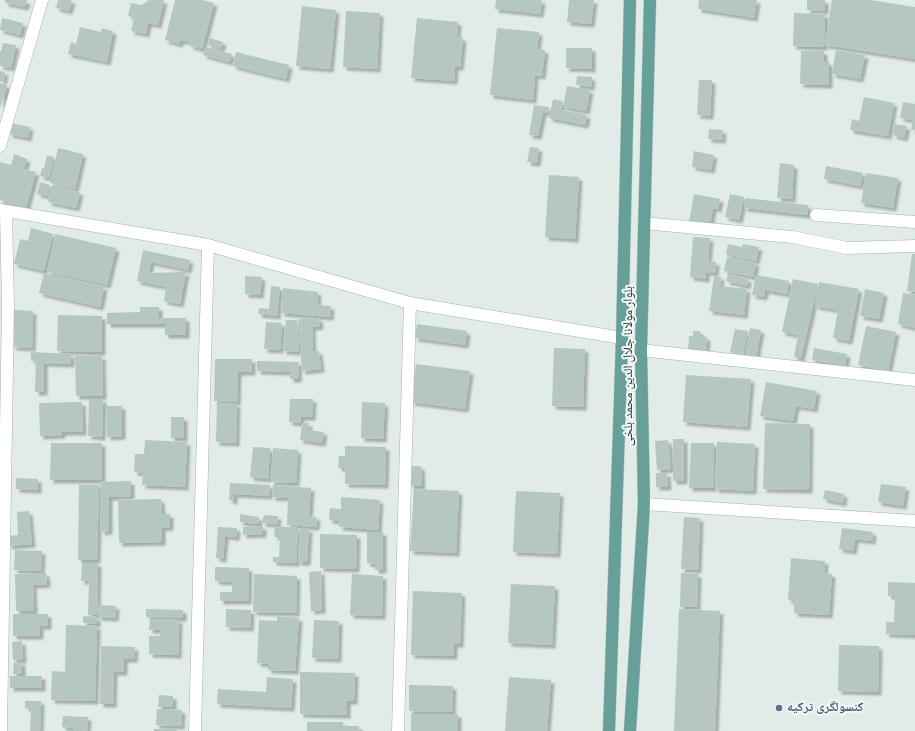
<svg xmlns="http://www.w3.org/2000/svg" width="915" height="731" font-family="Overpass,'Noto Naskh Arabic',sans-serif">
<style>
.building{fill:#b6c6c1;filter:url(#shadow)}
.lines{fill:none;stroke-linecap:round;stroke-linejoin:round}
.minor-casing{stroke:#a4b3b0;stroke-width:13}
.major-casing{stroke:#c1c8c7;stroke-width:13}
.minor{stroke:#fff;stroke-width:12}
.major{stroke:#66a098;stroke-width:12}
.service-dot{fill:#5c6f8a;stroke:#f1f8f5;stroke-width:1.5}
.labels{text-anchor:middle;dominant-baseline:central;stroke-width:4;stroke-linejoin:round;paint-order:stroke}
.street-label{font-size:13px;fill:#223c38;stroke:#f1f8f5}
.service-label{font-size:13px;font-weight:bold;fill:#4e5e75;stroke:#f1f8f5;text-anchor:start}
</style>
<defs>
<filter id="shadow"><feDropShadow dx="3.5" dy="3.5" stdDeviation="1" flood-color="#0004"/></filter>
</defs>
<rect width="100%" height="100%" fill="#e1ebe8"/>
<path class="building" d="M5 0H27L25 7 5 3Z
M58 0H72L69 11 56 8Z
M149 0H164L158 25 148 23 146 34 131 31 134 18 128 16 131 3 142 5Z
M175 0H203L214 3 202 49 190 46 191 43 181 40 179 44 165 40Z
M496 0H542L540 14 495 9Z
M569 0H594L591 24 567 22Z
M699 0H757L754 18 698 9Z
M807 0H825V11L807 10Z
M832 0H870L915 7V59L825 45Z
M302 6 336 10 330 69 296 66Z
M346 11 380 13 377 69 343 67Z
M794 13 825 14 824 47 793 46Z
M2 18 23 23 20 35 0 30Z
M417 18 458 22 457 37 463 38 460 67H455L454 81 411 78Z
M80 27 101 32 102 28 113 31 107 62 68 54 71 42 76 44Z
M497 28 539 32 537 49 545 50 542 76 535 75 533 100 490 95Z
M210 38 223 42 221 49 208 45Z
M3 43 16 45 11 68 0 66V51H1Z
M205 47 232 54 229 62 203 55Z
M566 48H592V69L566 68Z
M836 50 865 55 860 79 832 74Z
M801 51H824V62H829V85L800 84Z
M236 52 289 65 286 79 233 66Z
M0 71 5 72 3 82 0 81Z
M577 76 592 77 591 87 576 85Z
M699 80H712L710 116 697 115Z
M0 83 7 85 0 108Z
M567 86 590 90 586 111 563 107Z
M864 97 894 103 888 136 850 130 852 119 859 121Z
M553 99 563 101 561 110 587 115 585 125 549 118Z
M903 102 915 104V130H911L913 120 900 118Z
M534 105 549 107 548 113 543 112 538 136 529 135Z
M11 123 30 127 28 138 9 134Z
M895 124 907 126 904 138 893 135Z
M709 129 723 130 722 140 708 139Z
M530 147 539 148 537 163 527 162Z
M58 148 83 154 75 189 50 183Z
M694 151 714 155 711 170 692 167Z
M14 154 27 159 24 169 36 172 26 208 0 200V162L11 165Z
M47 155 54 157 49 178 40 176 42 168H44Z
M780 163 794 165 792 199 777 198Z
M826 166 863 173 860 186 824 179Z
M866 173 898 178 893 208 861 203Z
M549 175 579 177 575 239 545 237Z
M40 182 50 185 48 196 37 194Z
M52 185 80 192 76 208 48 202Z
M694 194 720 199 718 209 713 208 710 226 689 222Z
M730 194 744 197 739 220 725 217Z
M745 198 808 205 807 215 744 208Z
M31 228 53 234 44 271 14 264 20 239 28 241Z
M55 234 116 248 107 285 47 272Z
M693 237 710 238 708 261 716 262 715 273 706 272V279L690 277Z
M728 244 742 247 743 244 759 247 756 261 726 255Z
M143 250 190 260 188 270 151 262 149 273 186 272 180 304 164 301 166 287 137 281Z
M912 254H915V292L907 291Z
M727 257 756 263 753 277 724 271Z
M44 273 104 287 100 307 39 293Z
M728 274 748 279 747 286 726 281Z
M756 275 789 281 787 294 765 290 764 297 752 295Z
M245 276 262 277 260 295 245 294Z
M714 276 721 277 720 286 747 289 744 315 709 311Z
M793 279 818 284 801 358 794 357 798 335 782 332Z
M819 282 859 289 849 341 833 338 838 310 815 306Z
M271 286 280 287 277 316 258 314 259 308 269 309Z
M283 288 318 292 317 305 331 306 330 317 281 313Z
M865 289 884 293 879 319 860 316Z
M903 293 915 295V328L898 324Z
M140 307H159V318H186V335H165V324H107V313L140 312Z
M14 310 33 311 32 348 13 347Z
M58 315 102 316V352L57 351Z
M319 318 320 326 312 327 313 351H319L321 369 302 371 298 319Z
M286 320H297L299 352 283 351Z
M266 322 282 323 280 350 264 349Z
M417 324 467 331 465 345 415 338Z
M866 326 896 332 888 371 858 365Z
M750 328 761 330 756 357 745 356Z
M735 329 748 331 743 355 730 352Z
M693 331H700V336L707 337 706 353 688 351 689 336H693Z
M554 348 585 349 583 407 552 406Z
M814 348 847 354 845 366 812 360Z
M31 352 71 354V364L44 363V392H35L36 361H31Z
M75 356H102L103 396H76Z
M215 359H252V372H238L237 402 214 401Z
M257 361 299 362 298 379H290V372L257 371Z
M416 364 470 371 465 409 411 402Z
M686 375 751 379 747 427 683 422Z
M766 382 817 391 814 409 796 406 793 421 760 416Z
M89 399H103L102 437 88 436Z
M290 399H313L312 417H301L300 423 289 422Z
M82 402 83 432H62V435L40 436 39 403Z
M362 402 385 403 383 439 361 438Z
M217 403 237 404 236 443 216 442Z
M107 406H122V436L107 437Z
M171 417H184V438H171Z
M302 423H309L308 430 324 432 322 443 300 440Z
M765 423 810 424 809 490 763 489Z
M673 439H684V481H673Z
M145 440 187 442 185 487 142 485 143 473 134 472 135 454H144Z
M668 440 671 469 657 470 655 441Z
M717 442 755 444 753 491 715 489Z
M51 443H102V480H50Z
M691 443H714L713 488H689Z
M345 446 386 447 385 485 345 484V468H338L339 456H345Z
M253 447 270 448 268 479 250 477Z
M273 448 298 450 296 483 271 482Z
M409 466H421L422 486H410Z
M656 473H667L668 487H656Z
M16 478 38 479V490L16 489Z
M131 481V496L109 497V531L101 532 100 482Z
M230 483 270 485 269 496 234 494V501L229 500Z
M881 484 906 487 903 506 878 502Z
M79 485H99L97 560H78Z
M273 485 311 488 309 516 317 517 316 527 287 525 288 498 272 497Z
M414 489 459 491 456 553 410 551Z
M825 490 844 494 843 503 823 499Z
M516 491 560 493 557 554 513 552Z
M341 497 380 500 378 530 339 527 340 521 329 520 330 508 341 509Z
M161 499 162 514H170V527L162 528V542L119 543 118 500Z
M29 511 32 544 9 546 8 536 18 535 17 512Z
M240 514 259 517 258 524 240 522Z
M264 515 278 516 277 525 262 523Z
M684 517 700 518 698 570 681 569Z
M263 526V534L243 535V527Z
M275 526 298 528 296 563 273 562V557H279L280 537H274Z
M218 527 237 528 236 537 225 536 223 559 216 558Z
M300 528 309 529 307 562H298Z
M842 528 873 532 872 541 855 539 853 551 839 549Z
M367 532H383V570H375V564L367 563Z
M320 534 357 535 356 569 320 568Z
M15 550 42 551 41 571 14 570Z
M791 558 825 561 824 573 832 574 829 615 794 613V601L788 600Z
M82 563H98L97 615H88L89 581H81Z
M215 567 249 568 248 601H220V592H232V582L215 581Z
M321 571 322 610 311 611 309 572Z
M46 573 47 584 33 585 34 611H16L15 574Z
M681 573 698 574 697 607H680Z
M254 574 297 576 296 613 253 612Z
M352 574 383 576 382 616 350 615Z
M888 582 915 583V635L886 634V622H894L895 596H888Z
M511 584 555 586 552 645 508 643Z
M413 591 462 593 460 644H454V656L411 655Z
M99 605 116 606 115 618 98 617Z
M146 609 183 610V618L146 617Z
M226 609 251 610 250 628 226 627Z
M679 609 720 611 715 731H674Z
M13 614H48V626H40V636H13Z
M83 616 97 617V624L83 623Z
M277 616 299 618 295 671 268 670V664L257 663 259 620 277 621Z
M150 619 179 620 178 655 149 654V636H160V630H149Z
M314 620 339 621 338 659 312 658Z
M66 625 97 626 95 701 51 700 52 671 65 672Z
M22 641 23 660H13L12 642Z
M839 645 879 646 878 692 838 691Z
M101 646 135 647 134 659H124V672H114L113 704H100Z
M14 662H22V674H13Z
M300 672 355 673 354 701H347V715L300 714Z
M10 676H42V688H10Z
M267 677 293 679 291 708 217 704 218 689 266 692Z
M509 677 551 680 547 731H505Z
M409 685 453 686 452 712 409 711Z
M159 695 173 696V707H158Z
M25 701H41L40 731H30L31 708H25Z
M157 709 182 710 181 726 156 725Z
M411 714H458V731H411Z
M63 716 88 717 87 731H73V728L62 727Z
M307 722H343V726H359V731H307Z
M154 729H177V731H154Z"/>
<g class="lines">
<g class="minor-casing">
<path id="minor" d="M0 146 42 0
M0 210 208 245 410 303 622 338
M816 215 915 222
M644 223 792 237 847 248 915 246
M641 350 915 380
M644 504 915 521
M1 731 8 306 6 212
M195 731 208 245
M398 731 410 303"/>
</g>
<g class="major-casing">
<path id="major" d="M609 731 622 338 630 0
M630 731 644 504 641 350 650 0"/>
</g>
<use href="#minor" class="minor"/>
<use href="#major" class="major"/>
</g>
<circle class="service-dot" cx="779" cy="708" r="4"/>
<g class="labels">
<g class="street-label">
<text transform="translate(629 366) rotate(-90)">بلوار مولانا جلال الدین محمد بلخی</text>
</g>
<g class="service-label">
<text x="787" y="708">کنسولگری ترکیه</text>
</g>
</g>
</svg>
